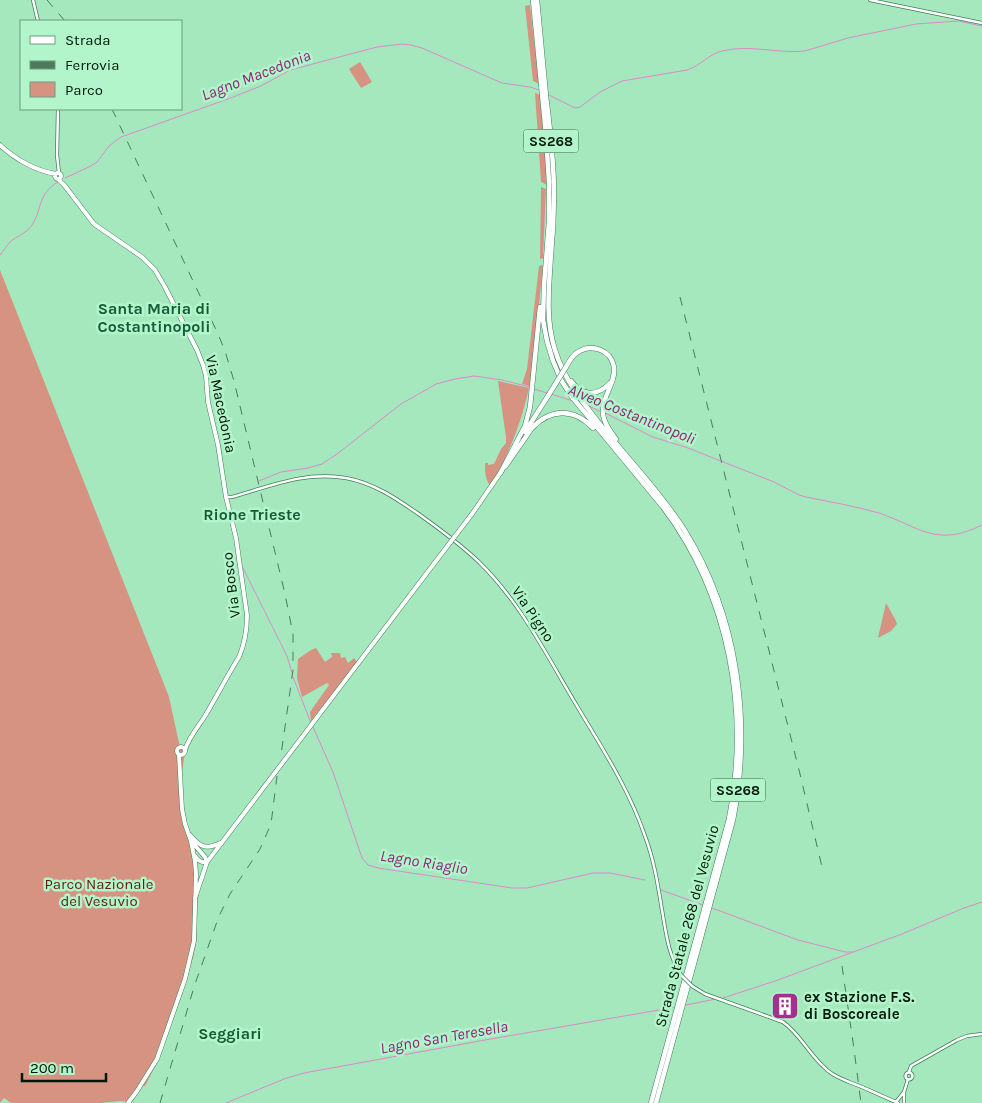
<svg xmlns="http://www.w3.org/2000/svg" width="982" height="1103" font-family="Karla,sans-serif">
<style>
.green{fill:#d69381}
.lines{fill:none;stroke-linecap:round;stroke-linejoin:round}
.stream{stroke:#df88cb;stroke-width:1}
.minor-casing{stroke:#3e7f59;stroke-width:4}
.major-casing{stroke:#3e7f59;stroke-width:5}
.highway-casing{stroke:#3e7f59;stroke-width:5.5}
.minor{stroke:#fff;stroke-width:2.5}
.major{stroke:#fff;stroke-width:4}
.highway{stroke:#fff;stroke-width:4.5}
.rail{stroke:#4d795d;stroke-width:1;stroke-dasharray:9 9;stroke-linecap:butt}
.minor-bridge-casing{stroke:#3e7f59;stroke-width:4;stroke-linecap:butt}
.major-bridge-casing{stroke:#3e7f59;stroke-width:5;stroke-linecap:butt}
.highway-bridge-casing{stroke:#3e7f59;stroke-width:5.5;stroke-linecap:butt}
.minor-bridge{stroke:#fff;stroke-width:2.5}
.major-bridge{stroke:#fff;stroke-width:4}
.highway-bridge{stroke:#fff;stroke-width:4.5}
.labels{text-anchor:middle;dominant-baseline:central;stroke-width:5;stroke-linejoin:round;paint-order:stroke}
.shield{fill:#b2f5ca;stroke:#355a43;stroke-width:1}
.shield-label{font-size:14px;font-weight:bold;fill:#001809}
.street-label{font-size:15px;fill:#001809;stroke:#b2f5ca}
.park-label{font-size:15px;fill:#5e1e0c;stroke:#b2f5ca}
.poi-label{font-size:15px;font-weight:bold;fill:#001809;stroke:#b2f5ca;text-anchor:start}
.water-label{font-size:16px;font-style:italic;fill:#8a2679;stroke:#b2f5ca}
.neighbourhood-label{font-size:16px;font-weight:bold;fill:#155b37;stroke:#b2f5ca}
</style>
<rect width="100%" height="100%" fill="#a5e8bd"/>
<path class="green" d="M530 5 539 84 533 81 525 6Z
M360 62 372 82 361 88 349 69Z
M535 93 540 95 544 141 547 185 541 182Z
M541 187 546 189 543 258 540 259Z
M543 265 531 384 530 386 522 384 527 369 539 266Z
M0 270 160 674 169 697 179 743 185 753 181 777 182 792 187 827 199 892 197 907V931L196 944 193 958 181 998 174 1013 158 1061 145 1086H143L132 1102 120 1101 100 1103H11L4 1098 0 1103Z
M498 381 529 388C521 423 509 455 490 486 485 478 485 472 485 463H488V465L494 464 501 449 506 443V437Z
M886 603 895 619 897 624 891 631 878 638Z
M316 648 325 662 332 657 331 653H340L341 658 345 657 348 663 354 658 357 662 311 721 310 712 329 685 327 683 302 697 297 678 298 659 311 650Z"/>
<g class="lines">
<path class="stream" d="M547 94 575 108 580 107 600 92 622 81 687 70C700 66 709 54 722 51 749 44 778 54 805 51L848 38 916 24 958 21 982 26
M65 178 89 167 97 162 109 146 121 137 228 99 261 86 290 70 377 47 402 44 411 45 422 48 502 83 530 87 539 90
M0 255C3 251 7 246 10 242 17 236 27 233 32 225 43 208 37 194 58 182
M534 389 547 393
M551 394 573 401
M589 406 601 412
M605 413 653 437 688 448 774 482 799 495 806 497C830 502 855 506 879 513 920 527 936 548 982 525
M259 481 281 472 308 468 322 464 337 454 401 404 436 384 455 379 474 376 502 380 530 387
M243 568 287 656 292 673
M293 677 311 723
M313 727 333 772 362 858 368 865 378 868 512 888H527L593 873H610L645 880
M661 890 703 905
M712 908 798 940 845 952H853
M720 999 775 981 856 951 902 934 964 908 982 902
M686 1005 716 999
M226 1103 284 1079 304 1073 485 1040 682 1006"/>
<g class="minor-casing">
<path id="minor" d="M33 0 38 21
M870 0 982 23
M58 109 57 155 59 173
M226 497H232C271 486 305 471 346 478 374 483 397 499 420 515 441 530 461 545 479 562 521 603 547 656 577 706 602 748 629 789 645 836 654 860 658 885 662 910 666 933 668 954 681 975
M692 986 705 994 783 1022C800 1034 809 1054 825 1068 831 1075 840 1078 849 1082
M909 1072 911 1066 957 1040 967 1036 982 1034
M905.5 1076a3.5 3.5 0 1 1 7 0a3.5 3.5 0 1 1-7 0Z
M862 1087 898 1103
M896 1102 904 1092 908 1079
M904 1103V1093"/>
</g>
<g class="major-casing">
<path id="major" d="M0 145C15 159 36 171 56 174
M55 176a3 3 0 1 1 6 0a3 3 0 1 1-6 0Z
M58 179 65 186 94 224 142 257 155 270 165 287 197 350 203 365 206 376 208 402 218 445 226 497 236 538 247 615C247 629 245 643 239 657 227 676 217 696 205 716 198 727 189 737 185 750
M472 514 501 472
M177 751a4 4 0 1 1 8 0a4 4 0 1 1-8 0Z
M190 835C200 847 206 850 220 843
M192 842 205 857 207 862
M195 856C198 861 202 863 207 862
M195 898 207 862 433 565
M128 1103 137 1091 157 1059 185 979 194 941 196 874 195 861 191 841 185 824 182 809 179 755"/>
</g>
<g class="highway-casing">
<path id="highway" d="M533 0 546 135 549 182V222L544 286 543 320 547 341 553 361 561 380 572 397 663 507C730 596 750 711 729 819L651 1103
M537 0C540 32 543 64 546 96 550 129 554 160 554 193 554 213 553 234 551 254 549 287 545 319 555 350 564 380 584 404 603 428 617 445 632 462 646 479 660 496 674 513 685 531 738 617 752 722 733 820L656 1103
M566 367C569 361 573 355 578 352 592 343 611 350 614 367 616 383 602 396 603 412 603 422 610 431 616 439
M571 381C582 396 597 397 610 383
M525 432 548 396
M505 467 532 428C551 408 574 408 593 428
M501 472 525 426 530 407 540 307"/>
</g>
<use href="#minor" class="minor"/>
<use href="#major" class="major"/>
<use href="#highway" class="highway"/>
<path class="rail" d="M47 0 65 21
M112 109 218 334 225 351 234 381 285 594 293 634V670L281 755
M680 297 800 774 822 867
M842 966 854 1049 861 1103
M160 1103 194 987 219 916 230 894 260 849 271 824 277 776"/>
<g class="minor-bridge-casing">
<path id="minor-bridge" d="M681 975 692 986
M849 1082 862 1087"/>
</g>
<g class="major-bridge-casing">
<path id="major-bridge" d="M433 565 472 514"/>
</g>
<g class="highway-bridge-casing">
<path id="highway-bridge" d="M548 396 566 367"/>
</g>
<use href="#minor-bridge" class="minor-bridge"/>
<use href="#major-bridge" class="major-bridge"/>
<use href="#highway-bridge" class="highway-bridge"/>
</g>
<defs>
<g id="building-square" transform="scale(1.4375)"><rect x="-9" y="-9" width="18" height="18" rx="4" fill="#a3328f" stroke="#b2f5ca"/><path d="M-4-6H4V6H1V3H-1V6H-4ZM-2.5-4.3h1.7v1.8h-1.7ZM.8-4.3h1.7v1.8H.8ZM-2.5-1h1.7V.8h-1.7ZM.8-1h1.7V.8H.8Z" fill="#fff"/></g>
</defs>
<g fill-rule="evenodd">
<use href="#building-square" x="785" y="1006"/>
</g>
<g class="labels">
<g class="shield">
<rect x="523.5" y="129.5" width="55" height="23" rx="4"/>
<rect x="710.5" y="778.5" width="55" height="23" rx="4"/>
</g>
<g class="shield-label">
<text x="551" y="141">SS268</text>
<text x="738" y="790">SS268</text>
</g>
<g class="street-label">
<text transform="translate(221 404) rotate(78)">Via Macedonia</text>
<text transform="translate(231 585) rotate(-97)">Via Bosco</text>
<text transform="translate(533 614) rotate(56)">Via Pigno</text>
<text transform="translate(687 926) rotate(-75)">Strada Statale 268 del Vesuvio</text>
</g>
<g class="park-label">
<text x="99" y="884">Parco Nazionale<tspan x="99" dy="17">del Vesuvio</tspan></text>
</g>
<g class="poi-label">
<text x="804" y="997">ex Stazione F.S.<tspan x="804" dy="17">di Boscoreale</tspan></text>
</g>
<g class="water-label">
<text transform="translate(256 75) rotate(-21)">Lagno Macedonia</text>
<text transform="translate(632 414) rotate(22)">Alveo Costantinopoli</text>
<text transform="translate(424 862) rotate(9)">Lagno Riaglio</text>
<text transform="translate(444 1037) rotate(-10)">Lagno San Teresella</text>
</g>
<g class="neighbourhood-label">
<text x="154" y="308">Santa Maria di<tspan x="154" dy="18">Costantinopoli</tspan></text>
<text x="252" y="514">Rione Trieste</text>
<text x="230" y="1033">Seggiari</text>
</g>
</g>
<rect x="20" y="20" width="162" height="90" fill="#b2f5ca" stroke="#6b9d7d"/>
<rect x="30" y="36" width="25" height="8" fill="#ffffff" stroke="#6b9d7d"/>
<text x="65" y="45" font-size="15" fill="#001809">Strada</text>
<rect x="30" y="61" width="25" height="8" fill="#4d795d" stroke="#6b9d7d"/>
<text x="65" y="70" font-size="15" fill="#001809">Ferrovia</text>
<rect x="30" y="82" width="25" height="15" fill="#d69381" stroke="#6b9d7d"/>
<text x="65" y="95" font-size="15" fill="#001809">Parco</text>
<path d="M22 1073v8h84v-8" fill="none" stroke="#001809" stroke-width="2.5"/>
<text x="30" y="1073" font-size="15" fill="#001809" stroke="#b2f5ca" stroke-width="4" paint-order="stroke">200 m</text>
</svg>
